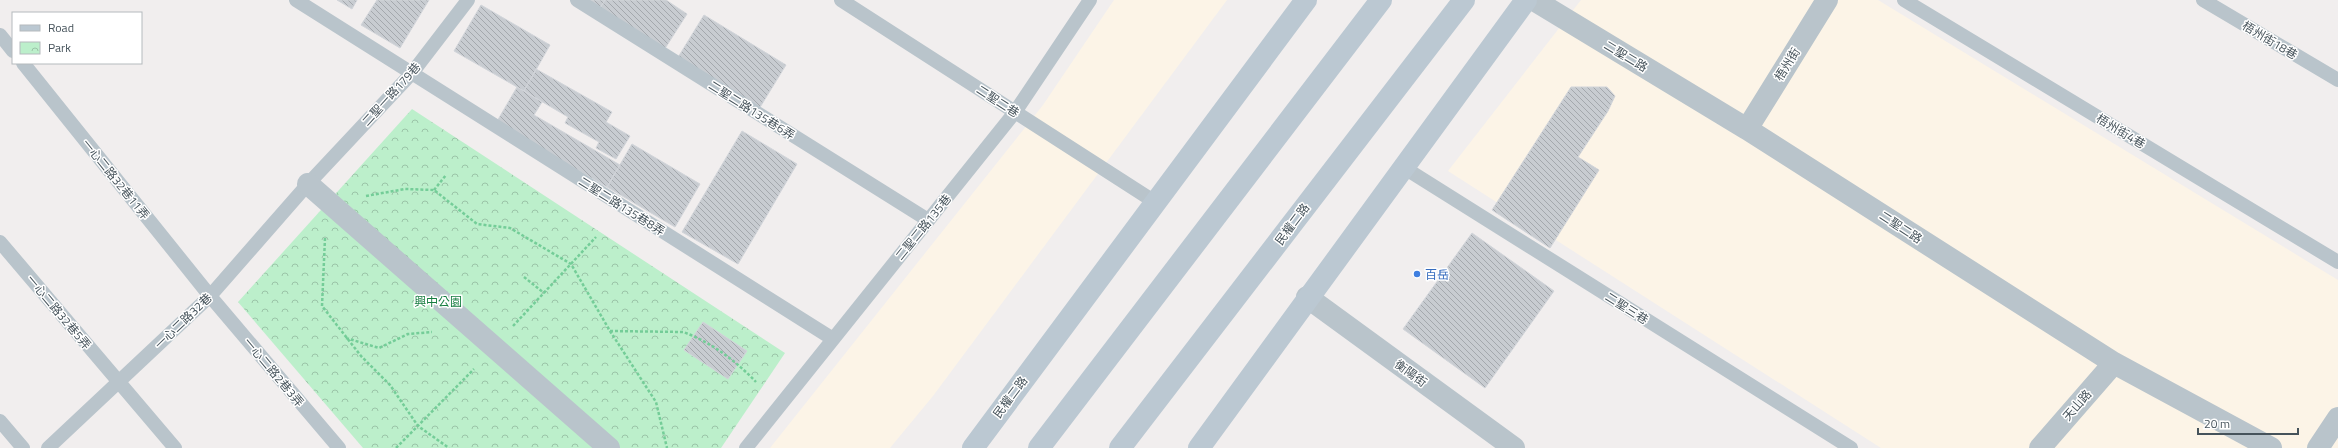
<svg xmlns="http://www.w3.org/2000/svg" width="2338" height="448" font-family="'Titillium Web','Noto Sans TC',sans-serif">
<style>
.commercial{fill:#fcf4e7}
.park{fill:url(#park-crowns)}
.building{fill:url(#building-back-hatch);stroke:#d2d5da}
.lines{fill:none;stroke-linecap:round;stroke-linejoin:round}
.path{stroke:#74cd98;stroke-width:2.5;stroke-dasharray:3 2;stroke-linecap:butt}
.lane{stroke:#b9c4cb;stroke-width:14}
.street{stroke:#b9c4cb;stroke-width:22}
.secondary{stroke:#bbc8d2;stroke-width:22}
.shop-dot{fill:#3f7fe0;stroke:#fff;stroke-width:1.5}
.labels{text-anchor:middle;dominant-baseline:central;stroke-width:3;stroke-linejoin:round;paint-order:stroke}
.street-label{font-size:12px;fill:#46535b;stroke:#fff}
.shop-label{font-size:12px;fill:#366cbe;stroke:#fff;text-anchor:start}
.park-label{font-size:12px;fill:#167d40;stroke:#fff}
</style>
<defs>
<pattern id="park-crowns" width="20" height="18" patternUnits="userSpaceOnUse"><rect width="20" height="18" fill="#bcefcb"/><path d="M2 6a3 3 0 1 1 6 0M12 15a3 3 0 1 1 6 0" fill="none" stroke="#9bc4a8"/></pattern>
<pattern id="building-back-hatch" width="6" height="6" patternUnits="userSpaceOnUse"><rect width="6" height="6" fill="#c8ccd1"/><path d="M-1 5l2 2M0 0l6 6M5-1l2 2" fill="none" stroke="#a4a8ad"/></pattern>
</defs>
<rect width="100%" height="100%" fill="#f1eeee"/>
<path class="commercial" d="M1114 0H1227L933 396 890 448H770L1043 105Z
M1581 0H1878L2338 280V448H1881L1448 171Z"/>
<path class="park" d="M412 109 785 353 721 448H363L238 302Z"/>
<path class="building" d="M337 0H357L352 9Z
M377 0H429L400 48 361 25Z
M587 0H605L600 8Z
M605 0H666L687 14 664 50 600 8Z
M481 5 550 45 524 91 454 51Z
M704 15 786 65 759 109 677 59Z
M536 69 612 112 606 122 630 136 616 159 596 148 599 142 565 123 568 117 524 91Z
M517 87 542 102 534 115 620 165 607 187 496 123Z
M1571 87H1607L1615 96 1608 111 1578 157 1599 170 1550 248 1492 210Z
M742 131 797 164 738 264 682 232Z
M632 144 700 184 675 227 607 187Z
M1472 233 1554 291 1485 388 1403 329Z
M703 322 747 351 728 379 684 350Z"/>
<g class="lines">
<path class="path" d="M434 190 446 175
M366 196 405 189 434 190 477 224 510 228 571 264 610 331 656 402 667 448
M325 238 322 306 361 356 390 385 418 426 449 448
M524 277 544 293
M513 326 596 237
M610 331 683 332C711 342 736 361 756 382
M346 338 379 348 408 334 432 332
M396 448 474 369"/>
<path class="lane" d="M296 0 833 339
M577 0 928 220
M841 0 1155 202
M1904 0 2338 262
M2203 0 2338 80
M0 35 13 51
M23 63 210 296 339 448
M1403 167 1851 448
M0 242 175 448
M0 421 23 448
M48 448 210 296 308 184 412 73 468 0
M746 448 1015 112 1090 0"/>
<path class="street" d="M1534 0 1747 129 2114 363 2271 448
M1747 129 1827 0
M308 184 609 448
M1307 297 1514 448
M2040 448 2114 363
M2318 448 2338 418"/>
<path class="secondary" d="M973 448 1306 0
M1039 448 1381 0
M1120 448 1464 0
M1199 448 1526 0"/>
</g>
<circle class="shop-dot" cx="1417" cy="274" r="4"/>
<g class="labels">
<g class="street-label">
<text transform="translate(2270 40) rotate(31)">梧州街18巷</text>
<text transform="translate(1626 56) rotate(31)">二聖二路</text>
<text transform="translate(1787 64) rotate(-58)">梧州街</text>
<text transform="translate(391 94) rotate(-48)">二聖一路179巷</text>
<text transform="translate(998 101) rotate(33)">二聖二巷</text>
<text transform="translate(752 110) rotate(32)">二聖二路135巷6弄</text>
<text transform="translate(2121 131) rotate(31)">梧州街4巷</text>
<text transform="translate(116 179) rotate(51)">一心二路32巷11弄</text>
<text transform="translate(622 206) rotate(32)">二聖二路135巷8弄</text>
<text transform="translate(1292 224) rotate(-53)">民權二路</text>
<text transform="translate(923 227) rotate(-51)">二聖二路135巷</text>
<text transform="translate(1901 227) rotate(33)">二聖二路</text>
<text transform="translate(1627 308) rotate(32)">二聖三巷</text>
<text transform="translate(59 312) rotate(50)">一心二路32巷5弄</text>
<text transform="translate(183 321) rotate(-44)">一心二路32巷</text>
<text transform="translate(274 372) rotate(50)">一心二路2巷3弄</text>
<text transform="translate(1411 373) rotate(36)">衡陽街</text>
<text transform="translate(1010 397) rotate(-53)">民權二路</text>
<text transform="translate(2077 405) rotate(-49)">天山路</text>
</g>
<g class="shop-label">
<text x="1425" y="274">百岳</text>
</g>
<g class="park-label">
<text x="438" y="301">興中公園</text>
</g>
</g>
<rect x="12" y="12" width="130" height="52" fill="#ffffff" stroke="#b5babd"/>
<rect x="20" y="25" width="20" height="6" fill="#bbc8d2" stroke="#b5babd"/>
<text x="48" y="32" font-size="12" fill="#46535b">Road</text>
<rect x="20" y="42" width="20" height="12" fill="url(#park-crowns)" stroke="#b5babd"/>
<text x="48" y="52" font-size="12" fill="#46535b">Park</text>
<path d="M2198 428v6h100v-6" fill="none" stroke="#46535b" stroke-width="2"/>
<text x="2204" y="428" font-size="12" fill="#46535b" stroke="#ffffff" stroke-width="3" paint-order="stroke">20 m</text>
</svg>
